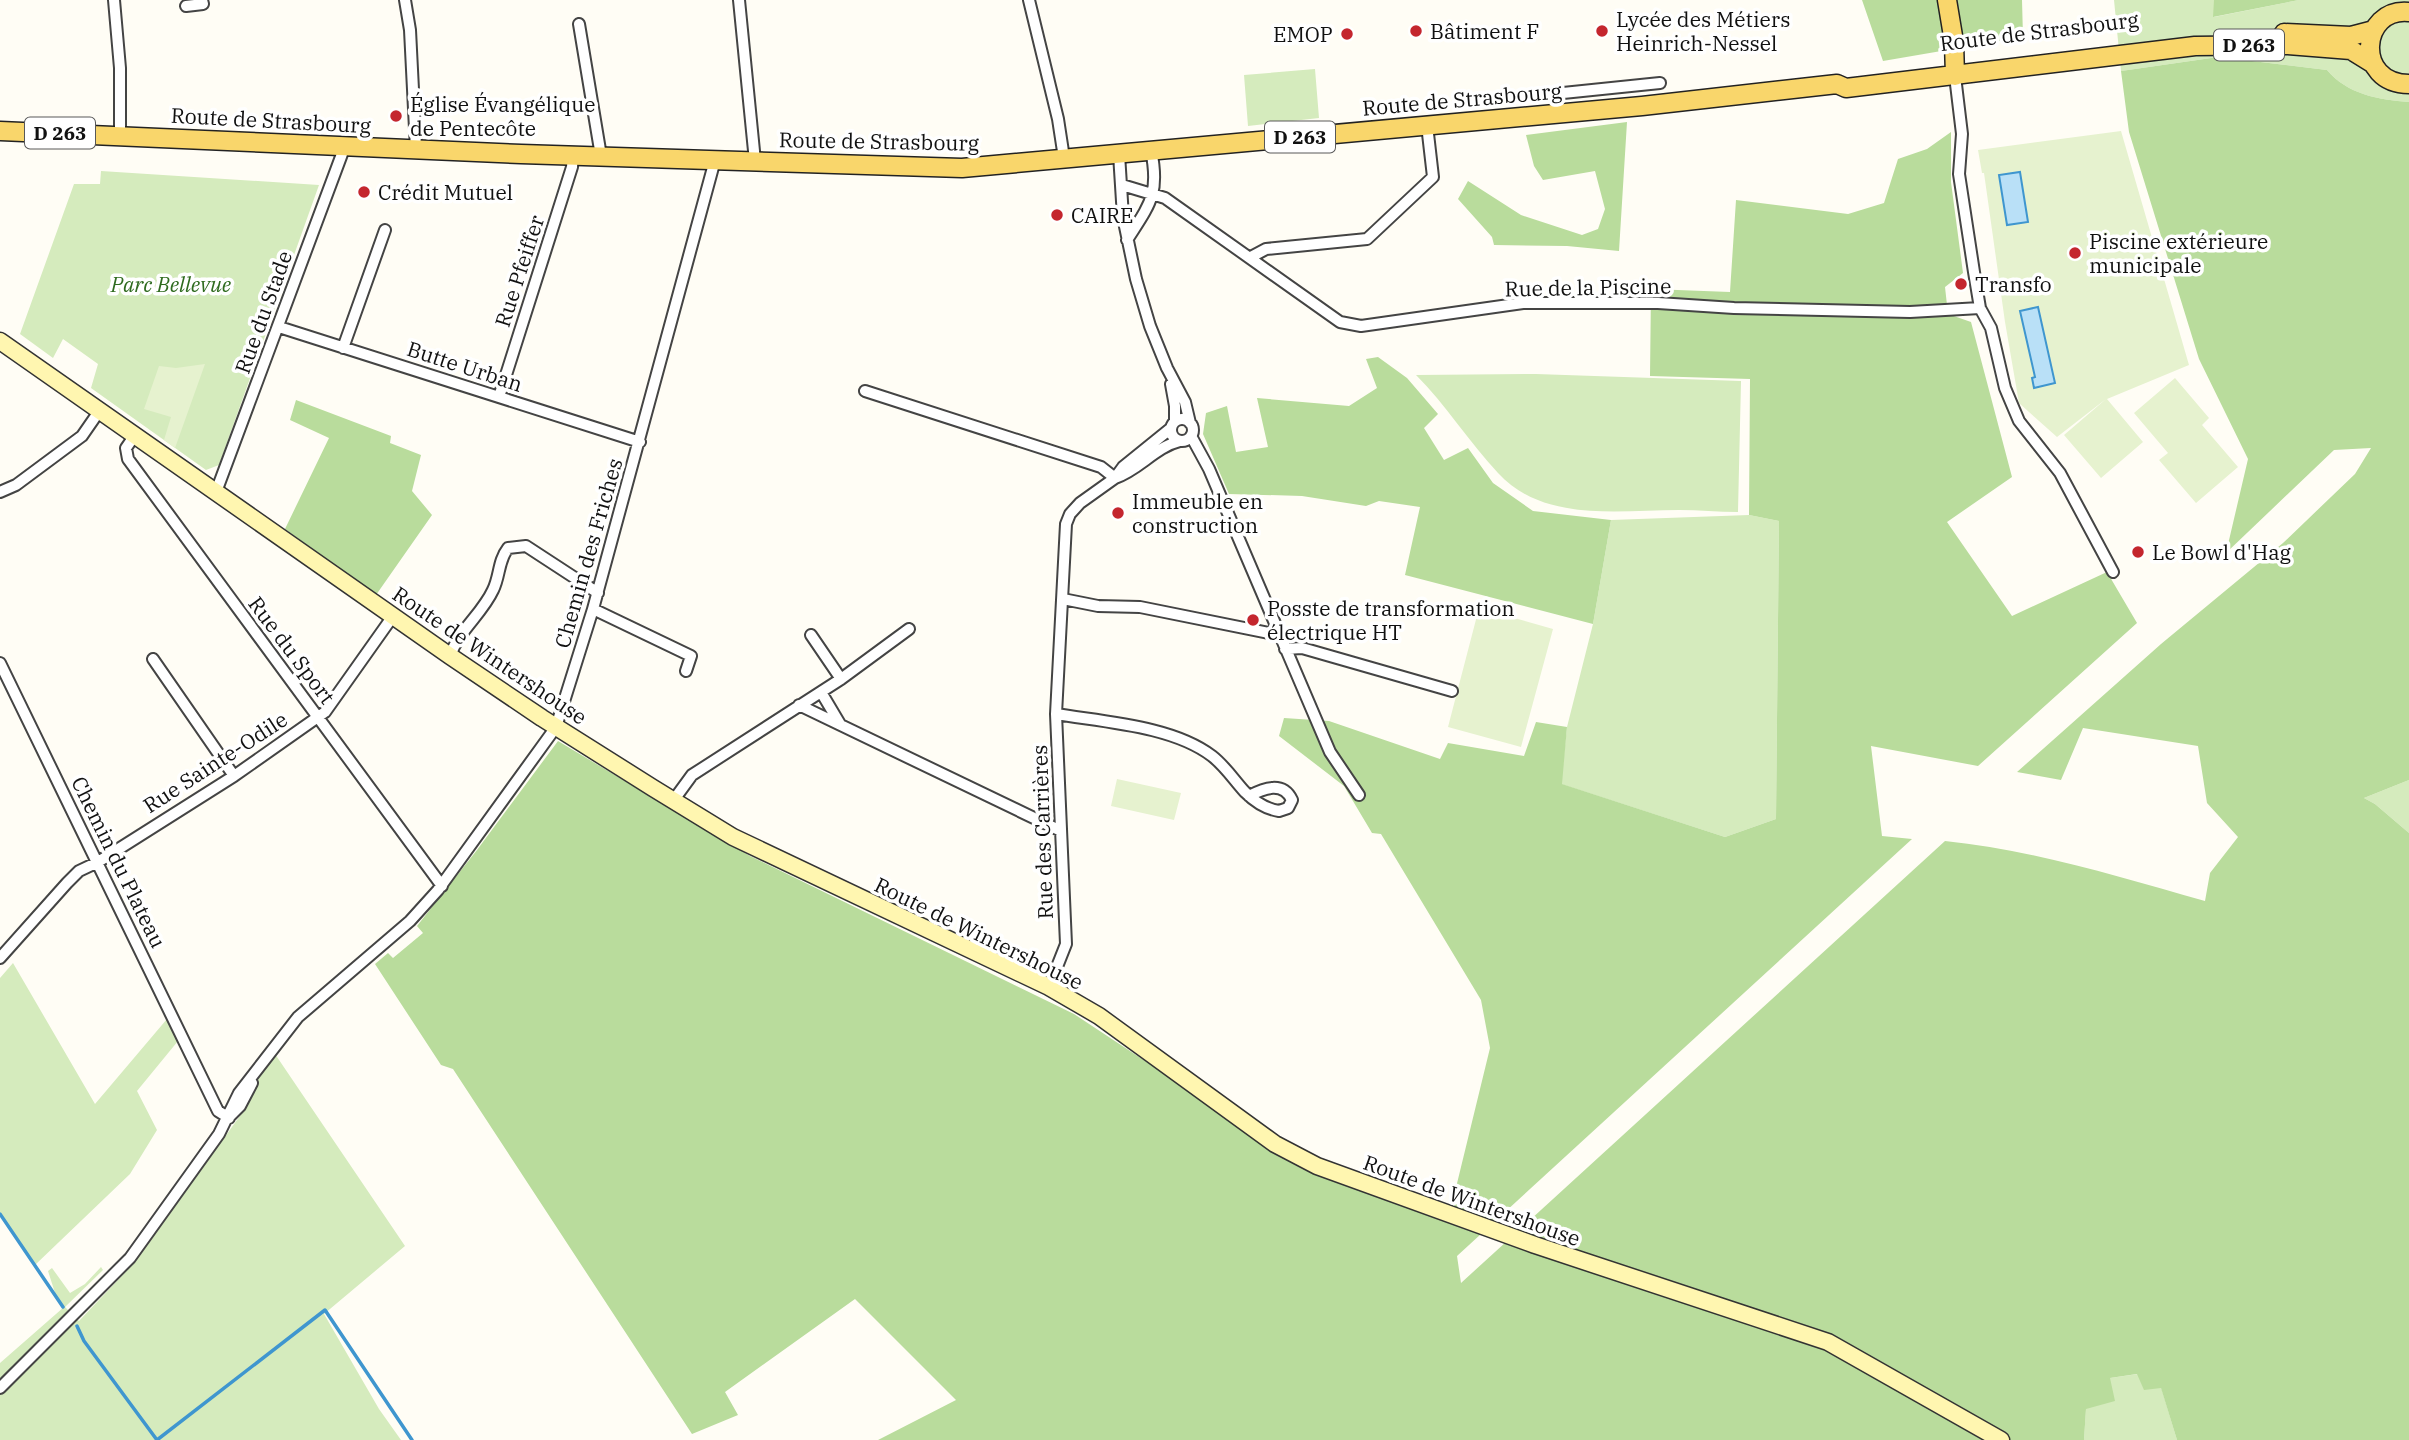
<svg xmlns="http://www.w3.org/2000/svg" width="2409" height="1440" font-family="'IBM Plex Serif',serif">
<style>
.green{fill:#d5ebbd}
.forest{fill:#b9dc9c}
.pitch{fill:#e6f2cf}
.water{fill:#b9e0f7;stroke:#3f96cf;stroke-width:2}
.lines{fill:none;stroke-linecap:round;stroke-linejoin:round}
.stream{stroke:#3f96cf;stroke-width:3.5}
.street-casing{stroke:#444;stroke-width:14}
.secondary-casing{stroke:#333;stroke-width:19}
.primary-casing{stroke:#222;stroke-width:21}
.street{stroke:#fff;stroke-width:10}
.secondary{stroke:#fff6b0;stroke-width:16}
.primary{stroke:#f9d66b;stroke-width:18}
.poi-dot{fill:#c4262e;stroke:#fff;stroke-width:2.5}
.labels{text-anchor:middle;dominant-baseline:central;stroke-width:7;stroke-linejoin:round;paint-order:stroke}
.shield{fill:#fff;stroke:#585858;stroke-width:2}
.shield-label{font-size:19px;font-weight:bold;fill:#111}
.poi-label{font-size:21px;fill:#111;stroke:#fff;text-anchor:start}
.street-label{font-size:21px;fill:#111;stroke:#fff}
.park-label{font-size:21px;font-style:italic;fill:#2f6b1f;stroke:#fff}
</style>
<rect width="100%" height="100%" fill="#fffdf5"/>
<path class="green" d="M2114 0H2214V17L2299 0H2409V102C2379 100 2347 94 2327 70L2218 57 2121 71Z
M1315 69 1319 118 1248 126 1244 75Z
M101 171 319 185 219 465 206 470 91 388 98 364 63 339 53 358 20 334 74 184H100Z
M1536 374 1741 381 1738 512C1718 512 1699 510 1679 510 1619 510 1544 523 1498 473 1469 442 1446 405 1416 375Z
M1749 515 1779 521 1776 819 1725 837 1561 784 1567 727 1593 624 1611 520Z
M2409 780V833L2375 804 2364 798Z
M13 963 95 1104 167 1019 178 1041 137 1091 157 1130 130 1174 35 1265 0 1212V978Z
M275 1054 405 1246 324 1314 379 1409 401 1440H0V1363L64 1307 56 1296 48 1271 52 1268 70 1293 85 1284 101 1267 103 1270 65 1307 79 1321 136 1261 242 1113 260 1075Z
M2138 1374 2161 1387 2177 1440H2084L2086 1408 2110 1378Z"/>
<path class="forest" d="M1862 0H2022L2023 37 1883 61Z
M2214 0H2299L2213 17Z
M2218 57 2327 70C2347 94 2379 100 2409 102V780L2364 798 2375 804 2409 833V1440H2177L2161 1388 2144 1390 2137 1374 2110 1378 2115 1401 2086 1409 2084 1440H878L956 1400 855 1299 725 1392 738 1415 692 1434 453 1069 441 1065 375 964 388 953 393 958 423 933 417 926 477 850 558 741 750 856 1074 1014 1248 1129 1295 1165 1451 1208 1490 1048 1481 1000 1381 834 1372 833 1344 786 1279 736 1284 718 1329 721 1440 759 1448 743 1524 756 1536 722 1567 727 1562 784 1725 837 1776 819 1779 521 1749 515 1750 379 1650 376 1651 289 1730 292 1736 200 1848 214 1884 203 1898 159 1927 149 1951 132V182L1963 273 1945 287 1948 314 1971 322 2012 477 1947 522 2012 616 2107 572 2137 623 1978 766 1871 746 1882 836 1912 839 1457 1256 1461 1283 1945 841C2034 850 2120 877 2205 901L2210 873 2238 837 2207 803 2198 746 2083 728 2061 780 2017 772 2161 644 2283 543 2355 474 2371 448 2334 450 2226 553 2248 459 2199 359 2129 132 2121 71Z
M1627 122 1619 251 1567 246 1494 245 1492 237 1458 199 1468 181 1521 215 1582 235 1598 229 1605 209 1595 171 1543 180 1534 166 1526 135Z
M1378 357 1407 378 1438 414 1424 428 1444 460 1468 448 1493 483 1533 511 1611 520 1593 624 1405 575 1420 507 1379 501 1366 506 1302 496 1229 494 1203 434 1206 413 1227 406 1236 452 1268 447 1257 398 1349 406 1377 388 1366 359Z
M296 400 391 436 390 443 421 455 412 491 432 515 376 595 285 529 329 438 290 420Z"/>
<path class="pitch" d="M2121 131 2189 365 2107 399 2143 442 2101 478 2064 435 2106 399 2057 437 2019 403 2005 322 1984 173H1982L1978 150Z
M205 364 175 448 164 440 171 417 144 409 159 366 176 368Z
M2175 378 2209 418 2202 425 2238 467 2196 503 2159 460 2168 453 2134 413Z
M1479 608 1553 629 1521 747 1448 727Z
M1117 779 1181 793 1174 820 1111 806Z"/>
<path class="water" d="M2020 172 2028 222 2007 225 1999 175Z
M2038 307 2055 383 2034 388 2032 378 2035 377 2020 311Z"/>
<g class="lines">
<path class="stream" d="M0 1214 63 1307
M77 1326 84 1341 157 1440
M157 1440 325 1310 412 1440"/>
<g class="street-casing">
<path id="street" d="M114 0 120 68V136
M405 0 410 30 416 149
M739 0 755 161
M1029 0 1058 119 1064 158
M186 6 203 4 202 0
M579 24 601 156
M1955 76 1962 134 1959 174 1974 272 1980 308 1991 328 2005 388 2019 421 2060 473 2113 572
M1563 93 1660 83
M1119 154 1123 217 1136 279 1150 326 1167 368 1185 402 1190 423
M1122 185 1165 198 1340 322 1361 326 1523 303H1658L1734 308 1910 312 1980 308
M1127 240C1150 204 1160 194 1151 150
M1251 257 1266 249 1367 239 1433 177 1427 125
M279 327 640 442
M343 348 385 230
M1171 384 1175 406V421
M865 391 1101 467 1115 478
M499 397 572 167 573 155
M1171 430a11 11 0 1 1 22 0a11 11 0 1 1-22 0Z
M135 435 126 448 128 459 442 886
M1191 436 1209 469 1330 752 1359 795
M1115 478C1139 470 1155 447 1180 441
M0 492 16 485 82 436 100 410
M216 492 342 154 343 145
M1063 599 1098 606 1140 607 1279 635
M593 609 691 656 686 671
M811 635 841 679
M1285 649 1302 648 1452 691
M450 656C459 630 482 614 493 590 500 576 498 561 508 548L526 546 598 593
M153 659 234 776
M0 663 218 1111 229 1118
M821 692 840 724
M799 705 1061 831
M1056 714C1104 722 1173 726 1212 756 1225 766 1234 780 1245 792 1255 802 1266 809 1279 811L1288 808 1292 800C1283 781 1264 788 1249 796
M673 801 692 775 841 679 909 629
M0 958 67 883 79 871 98 862 234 776 325 712 393 616
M1049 987 1066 944 1056 714 1066 524 1070 514 1080 503 1115 478 1123 467 1170 429
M230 1116 240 1106 252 1083
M0 1388 130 1258 219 1134 239 1093 298 1017 410 921 438 890 556 727 593 609 715 160"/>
</g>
<g class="secondary-casing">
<path id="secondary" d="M0 341 450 656 542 718 653 788 733 837 1049 987 1099 1016 1275 1144 1317 1166 1535 1245 1828 1342 2001 1440"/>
</g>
<g class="primary-casing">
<path id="primary" d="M1947 0 1954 42 1955 76
M2409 12C2360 7 2354 84 2409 84
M2284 33 2351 36 2374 30
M0 131 521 154 962 168 1642 106 1837 84 1846 88 2195 46 2288 45 2351 50 2372 63"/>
</g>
<use href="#street" class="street"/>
<use href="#secondary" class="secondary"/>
<use href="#primary" class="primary"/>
</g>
<g class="poi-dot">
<circle cx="1416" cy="31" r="7"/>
<circle cx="1602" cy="31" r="7"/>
<circle cx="1347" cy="34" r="7"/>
<circle cx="396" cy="116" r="7"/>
<circle cx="364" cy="192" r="7"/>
<circle cx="1057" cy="215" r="7"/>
<circle cx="2075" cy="253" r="7"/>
<circle cx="1961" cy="284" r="7"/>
<circle cx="1118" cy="513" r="7"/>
<circle cx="2138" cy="552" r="7"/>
<circle cx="1253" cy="620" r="7"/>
</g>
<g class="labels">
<g class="shield">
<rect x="2214" y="29.5" width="70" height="31" rx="5"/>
<rect x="25" y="117.5" width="70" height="31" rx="5"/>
<rect x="1265" y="121.5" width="70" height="31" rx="5"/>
</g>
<g class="shield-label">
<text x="2249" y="45">D 263</text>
<text x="60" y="133">D 263</text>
<text x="1300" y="137">D 263</text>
</g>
<g class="poi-label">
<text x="1616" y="19">Lycée des Métiers<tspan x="1616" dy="24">Heinrich-Nessel</tspan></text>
<text x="1430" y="31">Bâtiment F</text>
<text x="1333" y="34" text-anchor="end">EMOP</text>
<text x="410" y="104">Église Évangélique<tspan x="410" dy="24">de Pentecôte</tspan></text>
<text x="378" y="192">Crédit Mutuel</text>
<text x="1071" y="215">CAIRE</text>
<text x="2089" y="241">Piscine extérieure<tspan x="2089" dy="24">municipale</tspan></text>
<text x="1975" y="284">Transfo</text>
<text x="1132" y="501">Immeuble en<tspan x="1132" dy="24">construction</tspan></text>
<text x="2152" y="552">Le Bowl d'Hag</text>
<text x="1267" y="608">Posste de transformation<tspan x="1267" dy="24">électrique HT</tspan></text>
</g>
<g class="street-label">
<text transform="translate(2039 31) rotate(-7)">Route de Strasbourg</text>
<text transform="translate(1462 99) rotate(-5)">Route de Strasbourg</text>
<text transform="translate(271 120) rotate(3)">Route de Strasbourg</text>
<text transform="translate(879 141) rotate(1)">Route de Strasbourg</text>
<text transform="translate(519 271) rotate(-72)">Rue Pfeiffer</text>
<text transform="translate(1588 287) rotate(-1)">Rue de la Piscine</text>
<text transform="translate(263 312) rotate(-70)">Rue du Stade</text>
<text transform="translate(465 366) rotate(18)">Butte Urban</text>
<text transform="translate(588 553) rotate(-74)">Chemin des Friches</text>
<text transform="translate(292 650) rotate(53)">Rue du Sport</text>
<text transform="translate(490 655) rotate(34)">Route de Wintershouse</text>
<text transform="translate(215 762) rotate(-33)">Rue Sainte-Odile</text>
<text transform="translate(1042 832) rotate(-92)">Rue des Carrières</text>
<text transform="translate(119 862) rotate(64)">Chemin du Plateau</text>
<text transform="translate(979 933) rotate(26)">Route de Wintershouse</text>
<text transform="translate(1472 1200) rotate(20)">Route de Wintershouse</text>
</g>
<g class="park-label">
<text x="171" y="284">Parc Bellevue</text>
</g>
</g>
</svg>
